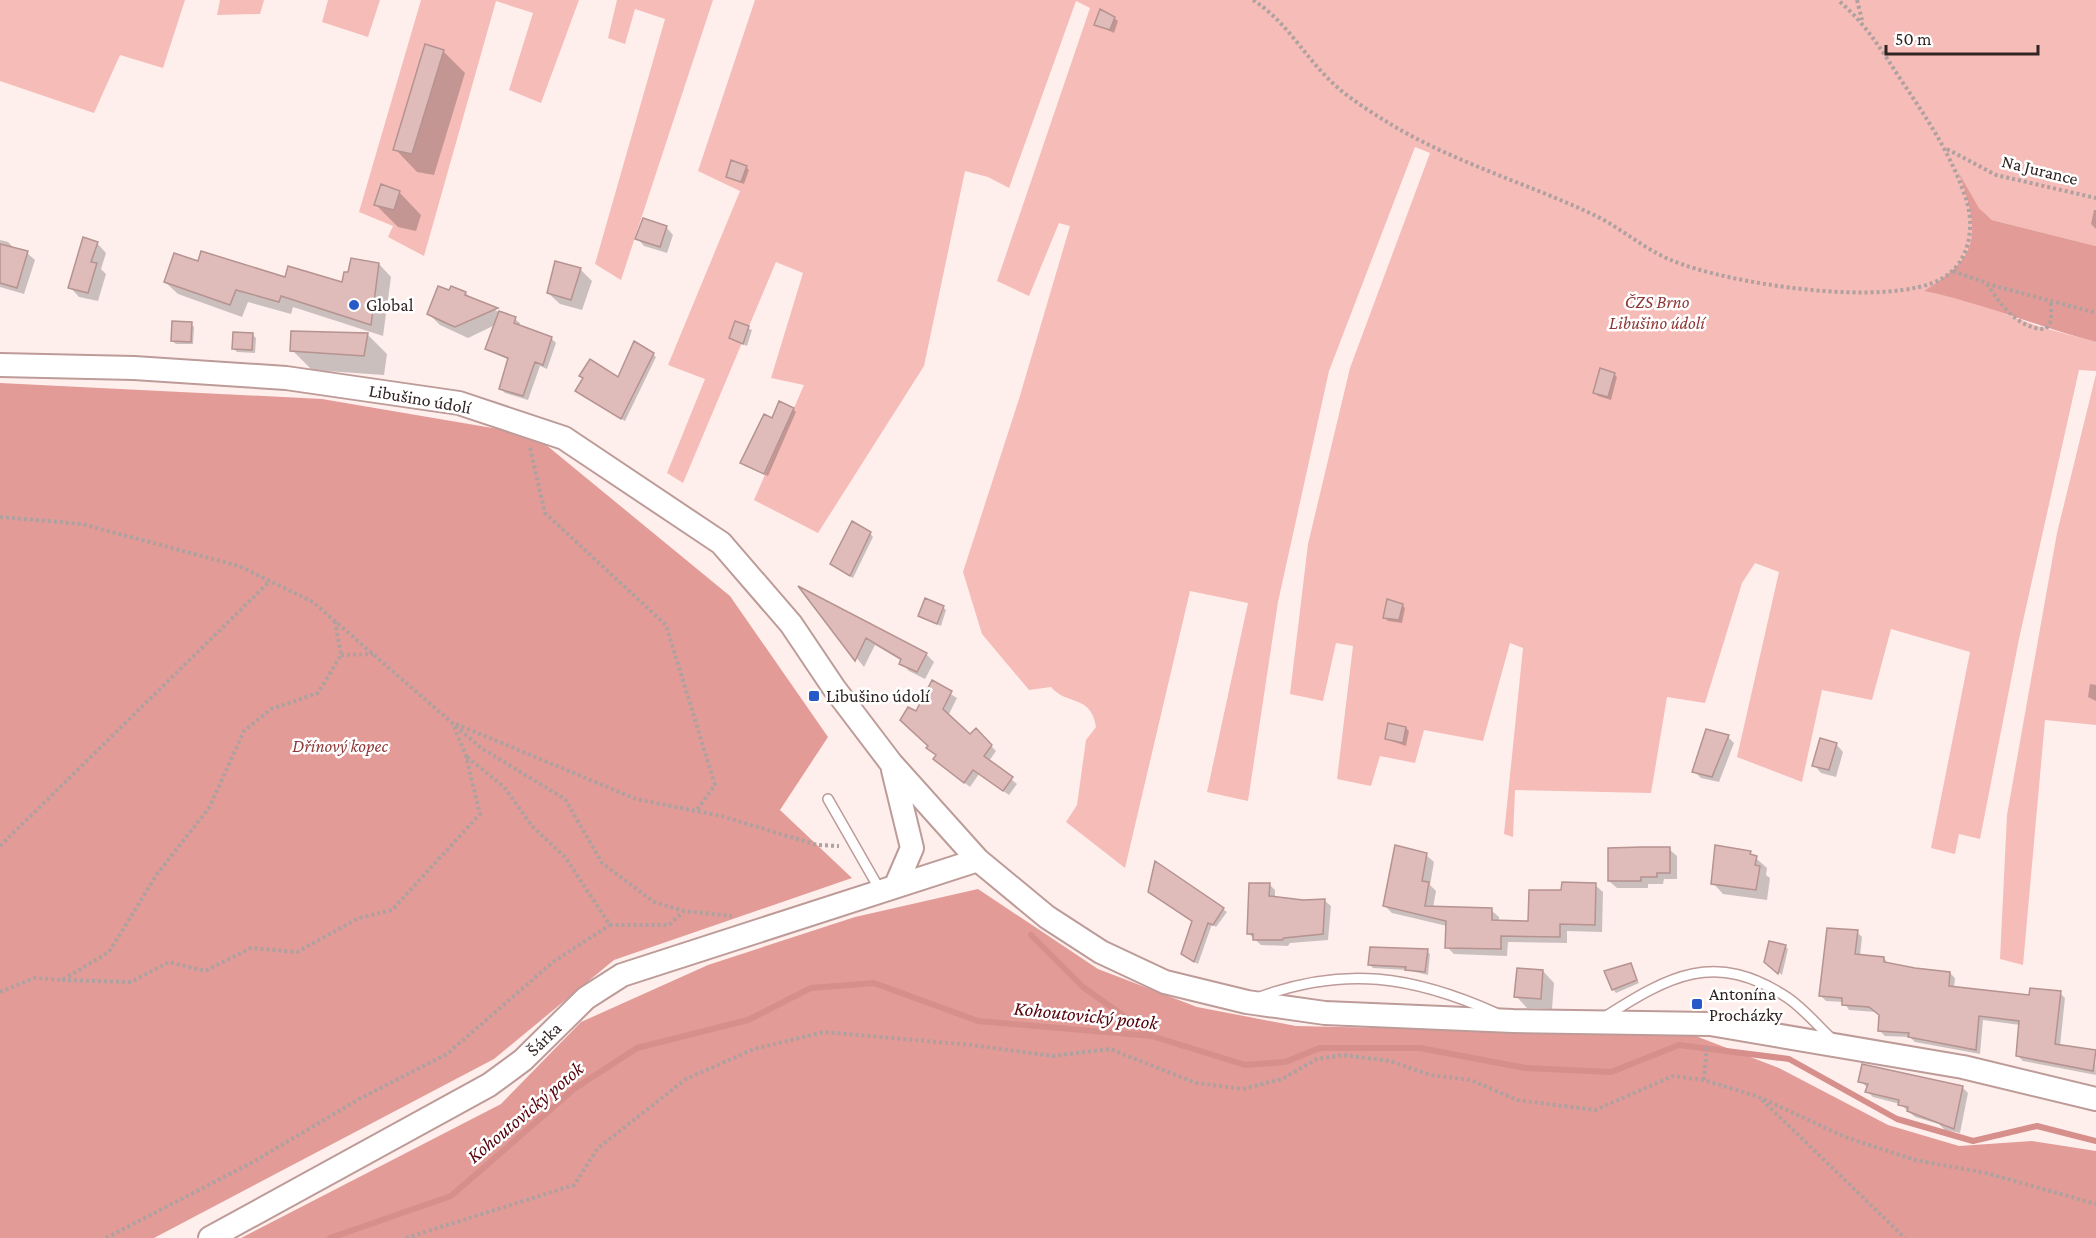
<svg xmlns="http://www.w3.org/2000/svg" width="2096" height="1238" font-family="'Crimson Pro',serif">
<style>
.green{fill:#f6bcb8}
.forest{fill:#e39b97}
.shadow{fill:#0003}
.lines{fill:none;stroke-linecap:round;stroke-linejoin:round}
.stream{stroke:#d68f8b;stroke-width:6}
.building{fill:#dfbbb9;stroke:#b59390;stroke-width:1.5}
.service-casing{stroke:#bd9b98;stroke-width:12}
.tertiary-casing{stroke:#bd9b98;stroke-width:26}
.path{stroke:#afa19f;stroke-width:4;stroke-dasharray:3 3;stroke-linecap:butt}
.service{stroke:#fff;stroke-width:9}
.tertiary{stroke:#fff;stroke-width:22}
.poi-dot{fill:#275ac8;stroke:#fff;stroke-width:2}
.labels{text-anchor:middle;dominant-baseline:central;stroke-width:5;stroke-linejoin:round;paint-order:stroke}
.street-label{font-size:18px;fill:#312423;stroke:#fff}
.park-label{font-size:18px;font-style:italic;fill:#8e3838;stroke:#fff}
.poi-label{font-size:18px;fill:#312423;stroke:#fff;text-anchor:start}
.water-label{font-size:20px;font-style:italic;fill:#550009;stroke:#fff}
</style>
<rect width="100%" height="100%" fill="#feefed"/>
<path class="green" d="M0 0H185L163 68 120 55 94 113 0 81Z
M220 0H264L260 14 217 15Z
M328 0H380L368 37 322 22Z
M421 0H579L541 103 509 90 533 13 496 1 424 256 388 237 393 226 359 212Z
M617 0H713L621 280 595 264 665 19 635 9 625 44 608 38Z
M755 0H2096V246L1992 220 1979 208 1961 177C1964 189 1971 201 1973 213 1978 251 1954 272 1925 291L1968 300 2037 326 2096 342V371L2079 370 2019 639 1980 839 1959 834 1955 854 1931 848 1970 652 1891 629 1872 700 1822 690 1802 782 1737 757 1779 572 1755 563 1742 583 1705 703 1667 697 1651 793 1515 790 1513 837 1504 834 1523 648 1510 643 1483 741 1424 730 1415 763 1380 756 1371 786 1337 779 1353 646 1336 643 1323 701 1290 694 1308 544 1350 368 1430 153 1415 147 1329 371 1278 602 1248 801 1207 792 1248 603 1190 591 1125 868 1066 822 1077 805 1086 740 1096 727C1091 694 1067 706 1051 687L1029 690 982 634 963 572 1019 399 1070 226 1059 223 1029 296 997 281 1090 8 1076 1 1009 188 988 177 965 171 924 366 818 533 754 500 804 385 771 378 803 273 776 262 683 483 667 473 705 379 668 365 740 191 698 171Z
M2096 374V725L2045 720 2023 965 2000 959 2007 815 2057 533Z"/>
<path class="forest" d="M1959 173 1979 208 1992 220 2096 246V342C2038 327 1983 303 1924 291 1981 255 1980 234 1959 173Z
M0 383 322 399 534 435 730 596 828 737 780 810 852 878 614 960 494 1059 154 1238H0Z
M978 889 1098 969 1197 1007 1296 1026 1693 1035 1779 1068 1888 1125 1959 1146 2032 1141 2096 1151V1238H241L501 1104 581 1022 708 965 855 917Z"/>
<path class="shadow" d="M1114 18 1118 21 1114 33 1096 24Z
M443 51 465 73 434 175 417 172 395 149Z
M746 167 749 170 744 184 727 177Z
M399 192 421 215 416 231 398 227 376 205Z
M2094 210H2096V229L2091 224Z
M666 227 673 235 667 253 644 246 637 238Z
M0 240 8 242 15 249 27 253 35 260 24 294 0 287Z
M97 243 106 253 101 269 106 274 98 301 79 297 70 287Z
M199 263 286 279 344 284 379 264 391 277 383 336 293 307 291 314 248 302 242 317 178 294 165 282Z
M580 269 592 281 582 310 560 304 548 293Z
M450 292 466 293 472 300 515 319 520 323 519 327 552 339 556 343 547 369 540 366 528 400 505 393 501 389 509 360 486 349 495 325 468 338 440 325 428 313Z
M736 323 752 330 747 346 730 338Z
M191 324 194 327 193 344H176L172 341Z
M253 335 256 338 255 353 237 352 234 349Z
M368 335 387 354 384 375 312 370 292 350Z
M653 354 656 357 625 421 580 394 584 379H619Z
M1614 374 1617 377 1611 400 1598 396 1595 393Z
M793 409 796 412 768 476 745 466 742 463 773 420Z
M870 533 873 537 853 578 835 567Z
M803 591 926 654 934 662 925 679 909 671 901 663 902 661 875 645 864 667Z
M1402 605 1405 608 1402 623 1388 621 1385 618Z
M943 607 946 610 941 626 920 616Z
M933 683 957 698 948 716 970 736 976 730 996 751 989 761 1017 784 1009 795 979 774 970 787 940 764 917 713Z
M2090 684 2096 685V701L2088 697Z
M1406 728 1409 731 1406 746 1386 739Z
M1728 737 1734 743 1719 782 1701 778 1694 771Z
M1836 744 1843 752 1836 777 1821 773 1814 765Z
M1669 849 1677 856V879H1664L1663 884H1648V888H1617L1609 881Z
M1750 853 1767 868 1766 875 1770 878 1767 900 1723 894 1713 883Z
M1426 855 1434 862 1430 885 1436 891 1433 908 1491 910 1499 917V921L1529 922 1563 892 1595 885 1603 892 1602 932 1567 931V943L1508 942 1507 956 1454 954 1447 947V926L1392 913 1385 906Z
M1156 863 1227 912 1216 927 1212 924 1198 964 1186 957 1193 922Z
M1269 884 1275 890V898L1303 902 1325 901 1331 906 1328 940 1290 943 1288 946 1261 945 1248 933Z
M1857 932 1862 937 1860 956 1884 958 1889 965 1950 973 1955 978 1954 988 2030 997 2060 993 2065 998 2060 1046 2095 1051 2096 1075 2023 1061 2018 1056 2020 1025 1983 1020 1980 1054 1915 1042 1910 1037 1885 1036 1880 1031 1881 1016 1876 1012 1849 1010 1844 1002 1826 1001 1821 996Z
M1785 946 1788 949 1782 975 1769 965Z
M1427 951 1430 954 1428 975 1407 970 1373 968 1370 965Z
M1630 965 1639 983 1616 993 1613 989Z
M1543 971 1554 983 1552 1009 1527 1008 1516 996Z
M1860 1081 1962 1087 1968 1093 1960 1133 1945 1130 1939 1124 1915 1117 1900 1104 1873 1097 1867 1091 1868 1088Z"/>
<g class="lines">
<path class="stream" d="M1031 935 1083 987 1152 1036
M330 1238 451 1196 574 1089 637 1048 748 1020 811 988 874 983 978 1021 1152 1036 1245 1065 1285 1062 1320 1048H1420L1525 1068 1611 1072 1679 1045 1789 1059 1897 1119 1973 1141 2037 1126 2096 1141"/>
</g>
<path class="building" d="M1100 9 1115 17 1110 30 1094 25Z
M425 44 444 50 412 154 393 150Z
M731 160 747 166 741 182 726 177Z
M381 184 400 191 394 210 374 205Z
M643 218 667 226 660 247 635 239Z
M83 237 98 242 91 262 97 263 88 293 68 288Z
M0 244 28 251 17 288 0 283Z
M201 251 285 277 288 266 342 282 344 272H348L351 258 379 263 371 325 281 296 279 302 236 290 230 305 164 282 174 253 198 261Z
M555 261 581 268 571 300 547 293Z
M438 286 449 290 451 286 466 292 465 295 498 308 455 327 448 324 427 314Z
M499 311 516 317 514 323 552 337 543 365 535 362 523 396 499 389 508 358 485 349Z
M172 321 192 322 191 342 171 341Z
M735 321 749 326 743 344 729 338Z
M291 331 368 333 364 356 290 351Z
M233 332 253 333 252 350 232 349Z
M634 341 654 353 621 419 575 391 583 378 579 376 590 359 618 377Z
M1600 368 1615 373 1608 397 1593 393Z
M779 401 794 408 764 474 740 463 764 414 772 418Z
M852 521 871 532 850 576 830 564Z
M798 586 927 653 917 672 899 664 901 659 866 638 855 661Z
M925 598 944 606 937 624 918 616Z
M1387 599 1403 604 1399 620 1383 618Z
M932 680 952 691 943 709 970 734 976 728 992 745 984 756 1013 777 1003 791 973 770 964 783 933 759 936 755 926 748 928 746 900 720 908 707 916 711Z
M1388 723 1406 727 1403 743 1385 739Z
M1706 729 1729 735 1712 777 1692 772Z
M1820 738 1837 743 1829 770 1812 766Z
M1395 845 1427 853 1422 881 1429 882 1425 906 1492 908V920L1528 921 1529 890H1561L1562 882 1596 883 1595 925 1560 924V937L1501 936V949L1445 948 1446 921 1383 906Z
M1715 845 1751 851 1750 854 1757 856 1755 865 1760 866 1756 890 1711 884Z
M1642 847H1670V873H1657V877H1641V881H1608V848Z
M1155 861 1224 908 1213 925 1208 923 1194 962 1181 954 1192 921 1148 892Z
M1249 883H1270L1269 896 1303 900 1325 899 1323 934 1284 938 1282 940H1253V934H1247Z
M1827 928 1858 930 1855 954 1884 957V962L1915 968 1950 972 1949 986 2029 995 2030 988 2061 991 2055 1044 2096 1050 2093 1071 2016 1056 2019 1021 1979 1016 1976 1050 1908 1037 1909 1033 1878 1031 1879 1015 1869 1007 1842 1005V998L1819 996Z
M1769 941 1786 945 1778 974 1764 962Z
M1370 947 1428 949 1425 972 1405 970 1406 967 1368 965Z
M1631 963 1637 980 1612 990 1604 971Z
M1517 968 1543 970 1541 999 1514 997Z
M1862 1064 1963 1086 1954 1129 1907 1111 1908 1107 1898 1105 1899 1100 1865 1092 1868 1084 1858 1082Z"/>
<g class="lines">
<g class="service-casing">
<path id="service" d="M828 799 880 890
M1257 998C1344 965 1413 976 1496 1013
M1603 1018C1669 976 1715 949 1788 998 1804 1009 1818 1026 1832 1039"/>
</g>
<g class="tertiary-casing">
<path id="tertiary" d="M0 365 134 368 286 378 459 403 564 438 721 543 791 624 834 688 891 763 978 860 1047 917 1101 952 1165 982 1247 1002 1325 1013 1513 1021 1710 1024 1963 1067 2096 1099
M893 770 912 848 896 885
M210 1238 489 1085 523 1060 586 998 622 975 978 860"/>
</g>
<path class="path" d="M1253 0C1288 22 1306 60 1337 87 1353 101 1374 114 1392 125 1454 162 1525 183 1590 213 1619 226 1642 248 1671 260 1727 284 1890 309 1943 278 1970 262 1975 226 1966 199 1952 156 1928 120 1903 83 1882 51 1867 25 1838 0
M1857 0 1862 20
M1947 149 1996 175 2096 198
M1953 271 1995 286 2096 313
M1987 284C2001 305 2019 330 2046 329L2051 321V302
M530 448 545 513 666 625 715 785 696 811
M0 517 82 524 239 566 313 602 481 748 565 799 602 863 654 902 684 911 732 916
M341 655 373 654
M456 724 636 799 721 816 817 845 839 846
M467 757 504 787 532 826 565 857 610 925H669L683 912
M0 846 270 581
M62 980 131 982 169 962 205 971 251 948 297 952 359 918 392 910 480 814 466 756 453 724
M0 992 34 978 62 980 109 952 157 874 209 808 244 731 271 709 318 693 341 655 335 622
M1704 1080 1707 1044
M1762 1100 1905 1238
M106 1238 253 1162 361 1098 447 1054 553 962 610 925
M406 1238 574 1185 598 1148 686 1079 754 1049 824 1032 971 1045 1053 1056 1110 1049 1196 1083 1243 1089 1282 1079 1317 1059 1343 1055 1390 1061 1430 1075 1471 1080 1517 1100 1595 1110 1673 1076 1704 1080 1759 1097 1845 1137 1915 1160 1986 1173 2096 1204"/>
<use href="#service" class="service"/>
<use href="#tertiary" class="tertiary"/>
</g>
<g class="poi-dot">
<circle cx="354" cy="305" r="6"/>
<rect x="808" y="690" width="12" height="12" rx="3"/>
<rect x="1691" y="998" width="12" height="12" rx="3"/>
</g>
<g class="labels">
<g class="street-label">
<text transform="translate(2040 170) rotate(14)">Na Jurance</text>
<text transform="translate(420 399) rotate(10)">Libušino údolí</text>
<text transform="translate(544 1039) rotate(-44)">Šárka</text>
</g>
<g class="park-label">
<text x="1657" y="302">ČZS Brno<tspan x="1657" dy="21">Libušino údolí</tspan></text>
<text x="340" y="746">Dřínový kopec</text>
</g>
<g class="poi-label">
<text x="366" y="305">Global</text>
<text x="826" y="696">Libušino údolí</text>
<text x="1709" y="994">Antonína<tspan x="1709" dy="21">Procházky</tspan></text>
</g>
<g class="water-label">
<text transform="translate(1086 1015) rotate(6)">Kohoutovický potok</text>
<text transform="translate(525 1112) rotate(-40)">Kohoutovický potok</text>
</g>
</g>
<path d="M1886 45v9h152v-9" fill="none" stroke="#312423" stroke-width="3"/>
<text x="1895" y="45" font-size="18" fill="#312423" stroke="#ffffff" stroke-width="4.5" paint-order="stroke">50 m</text>
</svg>
